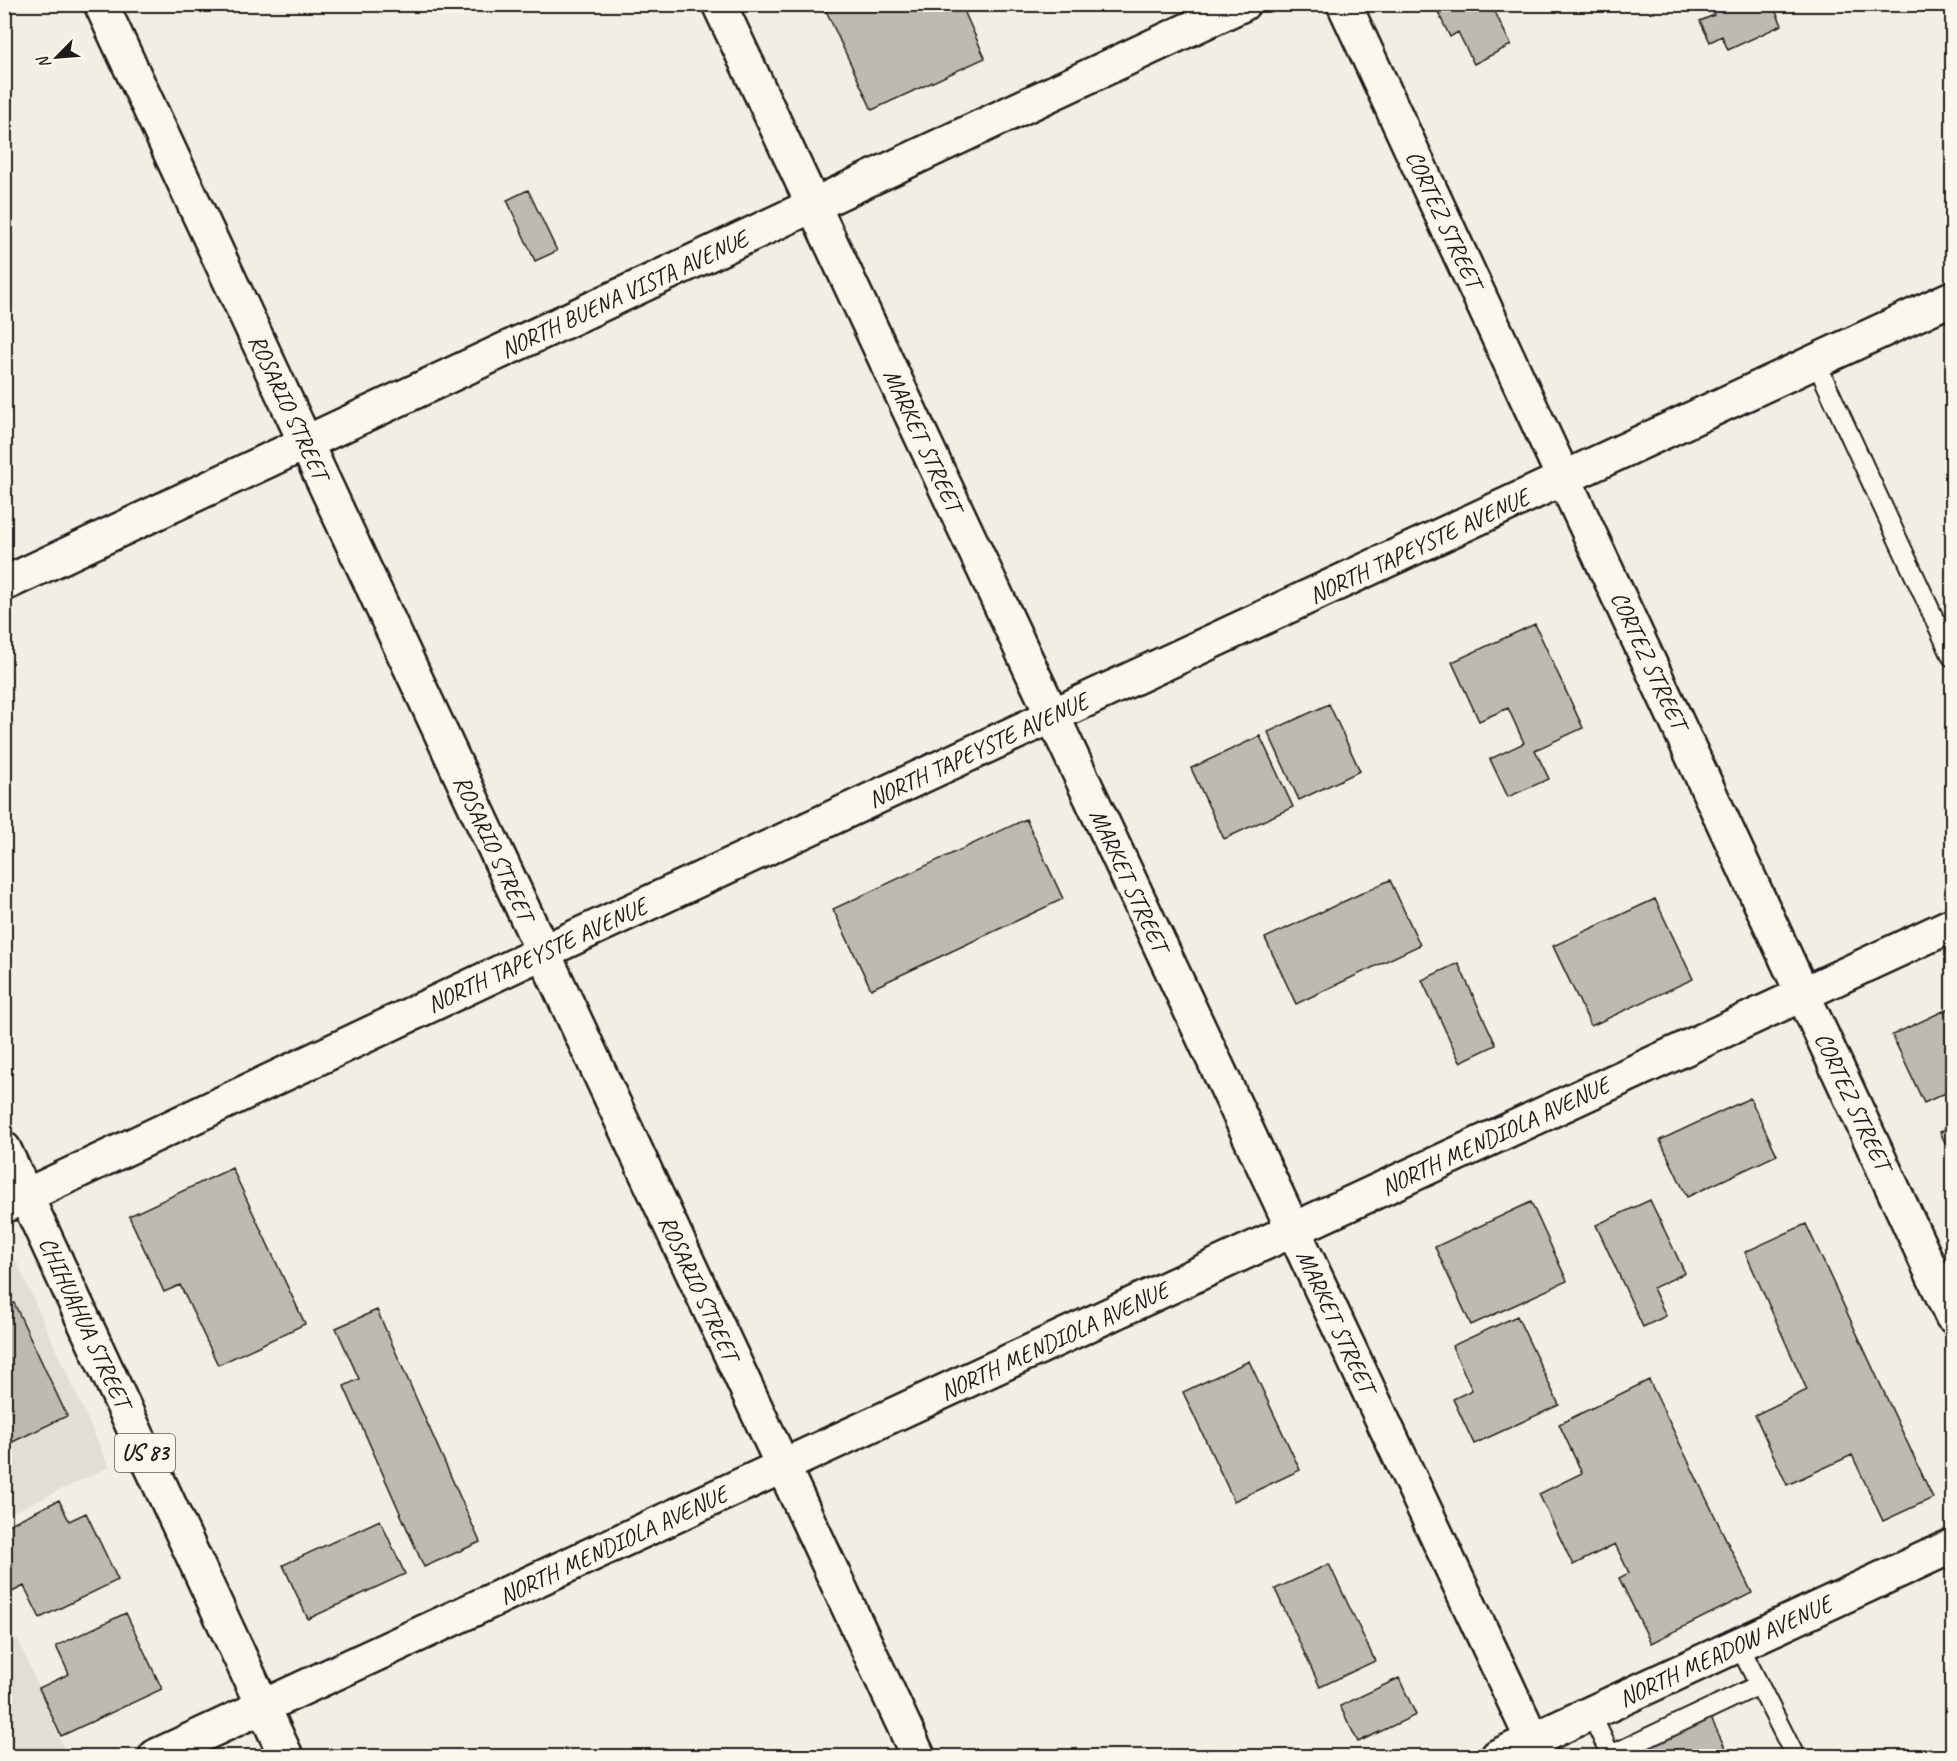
<svg xmlns="http://www.w3.org/2000/svg" width="1957" height="1761" font-family="Caveat,sans-serif">
<style>
.built{fill:#e2ded5}
.building{fill:#bdbab1;stroke:#1c1c1c;stroke-width:1.5}
.lines{fill:none;stroke-linecap:round;stroke-linejoin:round}
.lane-casing{stroke:#1c1c1c;stroke-width:22}
.street-casing{stroke:#1c1c1c;stroke-width:38}
.secondary-casing{stroke:#1c1c1c;stroke-width:38}
.primary-casing{stroke:#1c1c1c;stroke-width:38}
.lane{stroke:#fbf7ec;stroke-width:18}
.street{stroke:#fbf7ec;stroke-width:33}
.secondary{stroke:#fbf7ec;stroke-width:33}
.primary{stroke:#fbf7ec;stroke-width:33}
.labels{text-anchor:middle;dominant-baseline:central;stroke-width:4.5;stroke-linejoin:round;paint-order:stroke}
.shield{fill:#fbf7ec;stroke:#5f5e5a;stroke-width:1.5}
.shield-label{font-size:22px;font-weight:bold;fill:#1c1c1c}
.street-label{font-size:24px;fill:#1c1c1c;stroke:#fbf7ec}
</style>
<rect width="100%" height="100%" fill="#f2eee4"/>
<filter id="ink" filterUnits="userSpaceOnUse"><feTurbulence type="fractalNoise" baseFrequency=".0167" numOctaves="2"/><feDisplacementMap in="SourceGraphic" scale="12" xChannelSelector="R" yChannelSelector="G"/><feConvolveMatrix kernelMatrix="1 2 1 2 8 2 1 2 1" color-interpolation-filters="sRGB"/></filter>
<g filter="url(#ink)">
<path class="built" d="M7 1258 10 1263 16 1260 109 1467 5 1516 4 1260Z
M18 1639 65 1751 54 1756H5V1646Z"/>
<path class="building" d="M823 4H961L985 58 872 110Z
M1434 4H1491L1511 45 1474 64 1458 32 1450 37Z
M1709 4H1772L1782 25 1728 50 1722 36 1710 42 1700 21 1714 15Z
M528 190 557 251 535 261 507 200Z
M1535 624 1583 728 1535 750 1549 779 1508 797 1490 759 1524 743 1508 708 1479 721 1452 662Z
M1329 704 1360 771 1299 800 1268 732Z
M1260 736 1293 807 1224 839 1191 768Z
M1026 819 1063 899 871 989 833 909Z
M1390 880 1420 945 1296 1004 1265 938Z
M1655 899 1693 979 1591 1026 1553 946Z
M1458 963 1496 1045 1460 1062 1422 980Z
M1952 1007V1090L1924 1103 1892 1035Z
M1750 1098 1777 1155 1687 1197 1660 1140Z
M1952 1126V1157L1940 1132Z
M232 1168 305 1324 218 1365 180 1285 164 1292 129 1216Z
M1650 1200 1685 1273 1653 1288 1666 1316 1643 1327 1596 1225Z
M1531 1202 1567 1281 1471 1325 1435 1247Z
M1806 1224 1933 1498 1883 1521 1852 1455 1787 1485 1755 1415 1807 1390 1745 1252Z
M14 1303 67 1416 4 1446V1307Z
M377 1310 480 1542 424 1567 344 1386 359 1379 336 1328Z
M1517 1316 1559 1405 1474 1444 1453 1399 1472 1390 1452 1346Z
M1249 1361 1300 1470 1234 1501 1183 1392Z
M1649 1380 1752 1593 1651 1643 1619 1578 1629 1573 1615 1544 1573 1565 1539 1494 1582 1473 1559 1424Z
M59 1500 69 1521 86 1513 118 1580 40 1618 24 1586 4 1596V1527Z
M380 1520 405 1574 308 1619 283 1565Z
M1329 1564 1375 1661 1320 1687 1275 1589Z
M126 1613 162 1689 61 1736 39 1688 69 1674 56 1646Z
M1399 1678 1416 1715 1358 1742 1340 1706Z
M1711 1718 1728 1754 1637 1756 1635 1753Z"/>
<g class="lines">
<g class="lane-casing">
<path id="lane" d="M1816 362 1952 657
M1739 1645 1795 1756
M1591 1714 1611 1756
M1611 1755 1759 1685"/>
</g>
<g class="street-casing">
<path id="street" d="M101 4 918 1756
M1344 4 1952 1316
M4 584 1243 4
M4 1206 543 952 1952 298
M156 1756 1952 925"/>
</g>
<g class="secondary-casing">
<path id="secondary" d="M719 4 1540 1756
M1498 1756 1952 1546"/>
</g>
<g class="primary-casing">
<path id="primary" d="M4 1149 286 1756"/>
</g>
<use href="#lane" class="lane"/>
<use href="#street" class="street"/>
<use href="#secondary" class="secondary"/>
<use href="#primary" class="primary"/>
</g>
</g>
<g class="labels">
<rect class="shield" x="115" y="1434" width="60" height="38" rx="4.5"/>
<g class="shield-label">
<text x="145" y="1453">US 83</text>
</g>
<g class="street-label">
<text transform="translate(1444 219) rotate(65)">CORTEZ STREET</text>
<text transform="translate(624 294) rotate(-25)">NORTH BUENA VISTA AVENUE</text>
<text transform="translate(289 407) rotate(65)">ROSARIO STREET</text>
<text transform="translate(923 440) rotate(65)">MARKET STREET</text>
<text transform="translate(1419 546) rotate(-25)">NORTH TAPEYSTE AVENUE</text>
<text transform="translate(1649 660) rotate(65)">CORTEZ STREET</text>
<text transform="translate(978 750) rotate(-25)">NORTH TAPEYSTE AVENUE</text>
<text transform="translate(494 848) rotate(65)">ROSARIO STREET</text>
<text transform="translate(1129 880) rotate(65)">MARKET STREET</text>
<text transform="translate(537 955) rotate(-25)">NORTH TAPEYSTE AVENUE</text>
<text transform="translate(1853 1101) rotate(65)">CORTEZ STREET</text>
<text transform="translate(1495 1136) rotate(-25)">NORTH MENDIOLA AVENUE</text>
<text transform="translate(699 1288) rotate(65)">ROSARIO STREET</text>
<text transform="translate(1336 1321) rotate(65)">MARKET STREET</text>
<text transform="translate(85 1322) rotate(65)">CHIHUAHUA STREET</text>
<text transform="translate(1054 1341) rotate(-25)">NORTH MENDIOLA AVENUE</text>
<text transform="translate(613 1545) rotate(-25)">NORTH MENDIOLA AVENUE</text>
<text transform="translate(1725 1651) rotate(-25)">NORTH MEADOW AVENUE</text>
</g>
</g>
<rect width="1957" height="1761" fill="none" stroke="#fbf7ec" stroke-width="24"/>
<rect x="12" y="12" width="1933" height="1737" fill="none" stroke="#1c1c1c" stroke-width="2" filter="url(#ink)"/>
<g transform="translate(57 57) rotate(245)" stroke="#fbf7ec" stroke-width="4.5" paint-order="stroke">
<path d="M0-4.5L10 22L0 15L-10 22Z" fill="#1c1c1c"/>
<text y="-9" font-size="16" font-weight="bold" text-anchor="middle" fill="#1c1c1c">N</text>
</g>
</svg>
